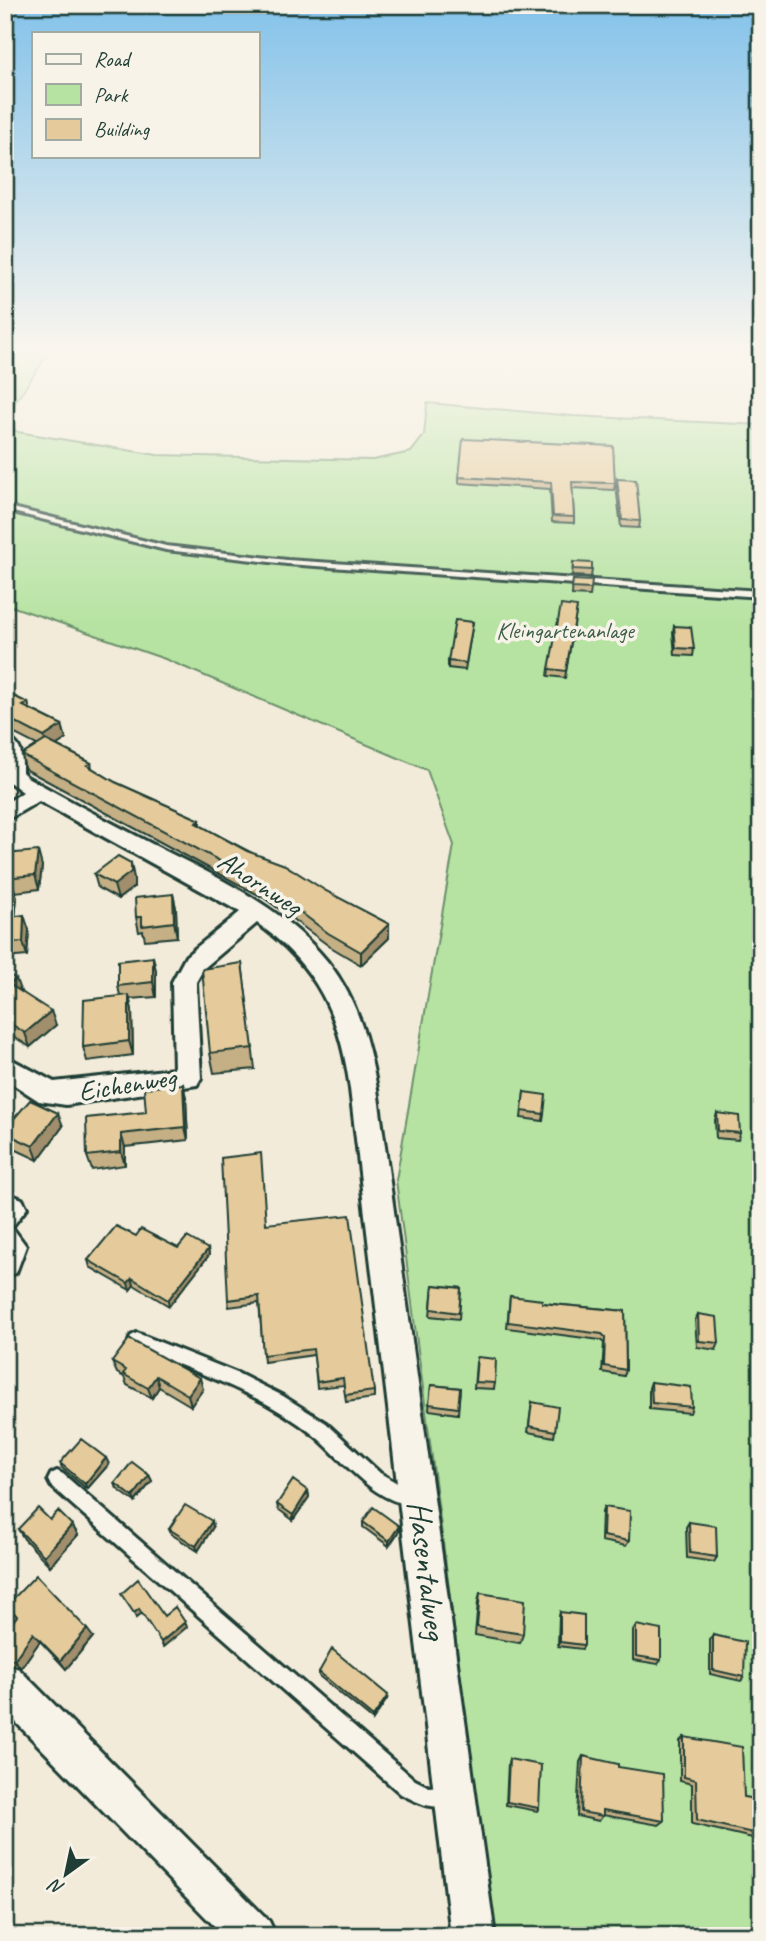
<svg xmlns="http://www.w3.org/2000/svg" width="766" height="1941" font-family="Caveat,sans-serif">
<style>
.green{fill:#b6e3a2;stroke:#6a906b;stroke-width:2}
.lines{fill:none;stroke-linecap:round;stroke-linejoin:round}
.service-casing{stroke:#1f3d34;stroke-width:6}
.minor-casing{stroke:#1f3d34;stroke-width:6}
.service{fill:#f7f3e8;fill-rule:evenodd}
.minor{fill:#f7f3e8;fill-rule:evenodd}
.wall{fill:#c5af85;stroke:#1f3d34;stroke-width:2}
.shaded-wall{fill:#a08e6c;stroke:#1f3d34;stroke-width:2}
.building{fill:#e5cb9b;stroke:#1f3d34;stroke-width:2}
.labels{text-anchor:middle;dominant-baseline:central;stroke-width:7;stroke-linejoin:round;paint-order:stroke}
.far-park-label{font-size:23px;fill:#3d5e4a;stroke:#f7f3e8}
.street-label{font-size:28px;fill:#1f3d34;stroke:#f7f3e8}
.near-street-label{font-size:33px;fill:#1f3d34;stroke:#f7f3e8}
</style>
<rect width="100%" height="100%" fill="#f3ebd9"/>
<filter id="ink" filterUnits="userSpaceOnUse"><feTurbulence type="fractalNoise" baseFrequency=".0143" numOctaves="2"/><feDisplacementMap in="SourceGraphic" scale="14" xChannelSelector="R" yChannelSelector="G"/><feConvolveMatrix kernelMatrix="1 2 1 2 8 2 1 2 1" color-interpolation-filters="sRGB"/></filter>
<g filter="url(#ink)">
<path class="green" d="M5 353H49L5 417Z
M427 403 573 416 761 425V1936H494L396 1180 454 845 427 770 165 659 5 604V424L18 432 157 455 373 460 411 452 424 435Z"/>
<g class="lines">
<g class="service-casing">
<path id="service" d="M5 506 166 546 287 560 761 591V597L287 564 166 550 5 510Z
M137 1333 237 1373 283 1396 326 1423 380 1473 399 1484 420 1489 423 1495 420 1501C385 1516 339 1455 315 1436 262 1393 194 1371 131 1346L129 1341 131 1336Z
M57 1471 63 1474 415 1780 429 1787 450 1785 457 1788 460 1795 457 1802C434 1812 421 1804 401 1794L51 1486 48 1480 51 1474Z"/>
</g>
<g class="minor-casing">
<path id="minor" d="M5 738C23 742 22 757 22 772L27 777C68 800 109 822 150 843 212 875 282 905 327 961 357 998 369 1043 377 1089L495 1936H451L350 1089C340 1016 318 967 257 923L204 968 196 982 201 1078 197 1085 66 1105 39 1101 5 1079V1056L54 1082 174 1069 172 982 186 956 240 912 39 801 5 821V804L23 792 5 779Z
M12 1195 22 1199 27 1208 12 1227 26 1246 16 1273 5 1277V1198Z
M5 1664 19 1669 269 1921 276 1936H224L5 1711Z"/>
</g>
<use href="#service" class="service"/>
<use href="#minor" class="minor"/>
</g>
<path class="wall" d="M459 477 615 483 614 490 572 488 574 517V523L552 522 550 489 459 483Z
M617 479 640 521 639 528 621 527 616 486Z
M573 562 592 570 591 577 572 576Z
M573 580 591 589 590 596 572 595Z
M577 607 565 678 548 676 549 669Z
M473 622 465 670 448 668V661Z
M674 626 694 649 693 656 675 655 673 633Z
M5 692 28 703 30 709 62 725 66 739 56 745 91 763 92 768 115 782 200 820V826L389 924V938L361 965 329 946 264 898 25 769 22 755 37 745 5 729Z
M5 854 42 866 39 889 15 892 17 897 15 916 29 930 27 956 5 958Z
M94 874 134 878V887L118 899 98 888Z
M173 894 176 908 177 937 145 940 143 931 139 932 136 917Z
M153 957 156 971V997L129 999 132 1010 133 1055 87 1061 83 1047 120 996 118 986Z
M242 963 255 1069 214 1073 210 1053Z
M5 972 21 991 56 1025 30 1047 5 1031Z
M183 1084 186 1098 188 1140 125 1147V1165L92 1170 87 1156Z
M524 1092 544 1114 543 1121 521 1118Z
M717 1113 740 1133 738 1140 716 1138 715 1120Z
M63 1126 38 1160 8 1146 5 1138V1129Z
M267 1224 374 1391V1398L346 1402 344 1385 317 1388 314 1355 264 1362 259 1303 229 1307 228 1300Z
M136 1236 178 1248 208 1249 209 1255 169 1306 134 1285 130 1290 90 1267 88 1260Z
M433 1285 461 1288 459 1319 430 1316Z
M510 1296 542 1303 625 1311 626 1370 624 1376 602 1372 604 1343 600 1340 507 1328Z
M698 1314 719 1343 716 1350 697 1347 695 1320Z
M112 1362 203 1389 191 1406 159 1387 152 1398 127 1385 124 1377 117 1373Z
M476 1363 495 1383 494 1389 474 1388Z
M651 1382 692 1407 690 1413 649 1409V1388Z
M431 1385 460 1388 458 1414 429 1410Z
M532 1402 555 1431 554 1437 528 1432Z
M60 1463 109 1464 87 1489 62 1468Z
M149 1475 152 1481 135 1502 117 1489 115 1483Z
M308 1491 309 1497 293 1520 278 1509 277 1504Z
M604 1507 629 1541 626 1546 601 1541 602 1512Z
M50 1520 72 1525 78 1535 50 1566 24 1539 18 1529Z
M212 1521 213 1527 198 1551 171 1534 169 1529Z
M363 1522 399 1526V1531L389 1546 363 1527Z
M689 1522 717 1557 714 1562 687 1558 686 1527Z
M480 1593 523 1634 520 1643 475 1635 478 1602Z
M7 1605 93 1637 66 1669 40 1641 21 1668 5 1661V1632L17 1616Z
M560 1612 584 1645 582 1649 558 1646 559 1616Z
M636 1625 661 1660 658 1664 633 1660V1630Z
M713 1635 744 1677 741 1681 710 1674V1640Z
M319 1672 387 1699 373 1720 319 1676Z
M684 1737 744 1797 761 1800V1840L692 1824V1784L680 1781V1741Z
M583 1756 618 1767 664 1821 659 1825 603 1815 599 1821 577 1816 580 1762Z
M509 1759 539 1808 537 1811 506 1805 508 1763Z"/>
<path class="shaded-wall" d="M62 725 66 739 48 751 44 737Z
M38 851 42 866 39 889 35 875Z
M131 863 134 878V887L118 899 114 885Z
M12 882 17 897 14 931 10 917Z
M173 894 176 908 177 937 174 922Z
M24 915 29 930 27 956 23 942Z
M389 924V938L361 965V952Z
M153 957 156 971V997L153 982Z
M16 979 21 993 9 984Z
M129 995 132 1010 133 1055 129 1041Z
M51 1011 56 1025 30 1047 25 1033Z
M183 1084 186 1098 188 1140 185 1127Z
M58 1113 63 1126 38 1160 33 1146Z
M121 1134 125 1147V1165L121 1152Z
M208 1249 209 1255 169 1306 168 1300Z
M132 1278 134 1285 130 1290 128 1283Z
M156 1376 159 1387 152 1398 148 1388Z
M200 1378 203 1389 191 1406 188 1395Z
M106 1458 109 1464 87 1489 85 1484Z
M149 1475 152 1481 135 1502 133 1497Z
M308 1491 309 1497 293 1520V1515Z
M212 1521 213 1527 198 1551 196 1546Z
M72 1525 78 1535 50 1566 44 1556Z
M399 1526V1531L389 1546V1541Z
M139 1609 142 1613 136 1618 134 1613Z
M185 1622 187 1627 163 1647 161 1642Z
M87 1629 93 1637 66 1669 60 1661Z
M33 1633 40 1641 21 1668 14 1660Z
M388 1695 387 1699 373 1720V1717Z"/>
<path class="building" d="M463 439 613 446 615 483 572 482 574 517 553 516 551 482 459 477Z
M617 479 636 480 640 521 622 520Z
M573 562 592 563V570L573 569Z
M573 580 592 581 591 589 572 588Z
M561 605 577 607 566 671 549 669Z
M455 620 473 622 466 663 448 661Z
M674 626 691 627 694 649 676 648Z
M5 692 28 703 23 706 62 725 44 737 5 717Z
M46 740 91 763 87 765 115 782 200 820 196 823 247 851 285 865 326 891 389 924 361 952 328 933 263 884 22 755Z
M38 851 35 875 5 878V854Z
M118 856 131 863V872L114 885 94 874Z
M12 882 10 917 24 915 23 942 5 943V883Z
M173 894 174 922 142 926V917H136L135 898Z
M153 957V982L118 986V961Z
M242 963 253 1048 210 1053 202 969Z
M5 972 16 979 9 984 51 1011 25 1033 5 1020Z
M129 995V1041L83 1047 84 1000Z
M183 1084 185 1127 121 1134V1152L87 1156 86 1118 146 1112 144 1088Z
M524 1092 546 1095 544 1114 522 1111Z
M30 1100 58 1113 33 1146 5 1133V1129Z
M717 1113 739 1116 740 1133 718 1131Z
M261 1153 266 1224 350 1215 374 1391 345 1395 343 1378 317 1382 313 1349 263 1355 259 1296 228 1300 221 1158Z
M116 1226 136 1236 141 1229 178 1248 187 1237 208 1249 168 1300 132 1278 128 1283 88 1260Z
M433 1285 461 1288 459 1313 431 1309Z
M510 1296 542 1300V1303L625 1311 626 1370 604 1366 605 1337 602 1334 508 1322Z
M698 1314 717 1317 719 1343 699 1341Z
M129 1339 200 1378 188 1395 156 1376 148 1388 123 1374 126 1370 112 1362Z
M477 1357 496 1359 495 1383 475 1382Z
M651 1382 691 1387 692 1407 652 1403Z
M431 1385 460 1388 458 1408 429 1404Z
M532 1402 558 1407 555 1431 529 1426Z
M81 1439 106 1458 85 1484 60 1463Z
M132 1462 149 1475 133 1497 115 1483Z
M293 1480 308 1491 293 1515 277 1504Z
M185 1505 212 1521 196 1546 169 1529Z
M373 1507 399 1526 389 1541 363 1522Z
M604 1507 630 1511 629 1541 603 1536Z
M38 1508 50 1520 58 1511 72 1525 44 1556 18 1529Z
M689 1522 716 1526 717 1557 690 1553Z
M36 1575 87 1629 60 1661 33 1633 14 1660 5 1656V1632L17 1616 7 1605Z
M138 1579 164 1616 175 1607 185 1622 161 1642 139 1609 134 1613 121 1594Z
M480 1593 525 1600 523 1634 477 1627Z
M560 1612 584 1615V1645L560 1642Z
M636 1625 661 1630V1660L636 1656Z
M713 1635 745 1642 744 1677 713 1670Z
M332 1649 388 1695 373 1717 319 1672Z
M684 1737 742 1747 744 1797 761 1800V1835L697 1820 696 1780 684 1777Z
M583 1756 618 1764V1767L663 1774 664 1821 603 1810V1816L581 1812Z
M509 1759 541 1765 539 1808 507 1802Z"/>
</g>
<linearGradient id="sky" x2="0" y2="1"><stop stop-color="#83c2ea"/><stop offset="0.56" stop-color="#faf6ee"/><stop offset="1" stop-color="#faf6ee" stop-opacity="0"/></linearGradient>
<rect width="766" height="625" fill="url(#sky)"/>
<g class="labels">
<g class="far-park-label">
<text x="565" y="630">Kleingartenanlage</text>
</g>
<g class="street-label">
<text transform="translate(260 883) rotate(33)">Ahornweg</text>
<text transform="translate(127 1084) rotate(-9)">Eichenweg</text>
</g>
<g class="near-street-label">
<text transform="translate(428 1570) rotate(83)">Hasentalweg</text>
</g>
</g>
<rect width="766" height="1941" fill="none" stroke="#f7f3e8" stroke-width="28"/>
<rect x="14" y="14" width="738" height="1913" fill="none" stroke="#1f3d34" stroke-width="2.5" filter="url(#ink)"/>
<rect x="32" y="32" width="228" height="126" fill="#f7f3e8" stroke="#a1aaa0" stroke-width="2"/>
<rect x="46" y="54" width="35" height="10" fill="#f7f3e8" stroke="#a1aaa0" stroke-width="2"/>
<text x="94" y="66" font-size="21" fill="#1f3d34">Road</text>
<rect x="46" y="84" width="35" height="21" fill="#b6e3a2" stroke="#a1aaa0" stroke-width="2"/>
<text x="94" y="102" font-size="21" fill="#1f3d34">Park</text>
<rect x="46" y="119" width="35" height="21" fill="#e5cb9b" stroke="#a1aaa0" stroke-width="2"/>
<text x="94" y="136" font-size="21" fill="#1f3d34">Building</text>
<g transform="translate(66 1874) rotate(213)" stroke="#f7f3e8" stroke-width="5" paint-order="stroke">
<path d="M0-5L12 26L0 18L-12 26Z" fill="#1f3d34"/>
<text y="-10" font-size="19" font-weight="bold" text-anchor="middle" fill="#1f3d34">N</text>
</g>
</svg>
